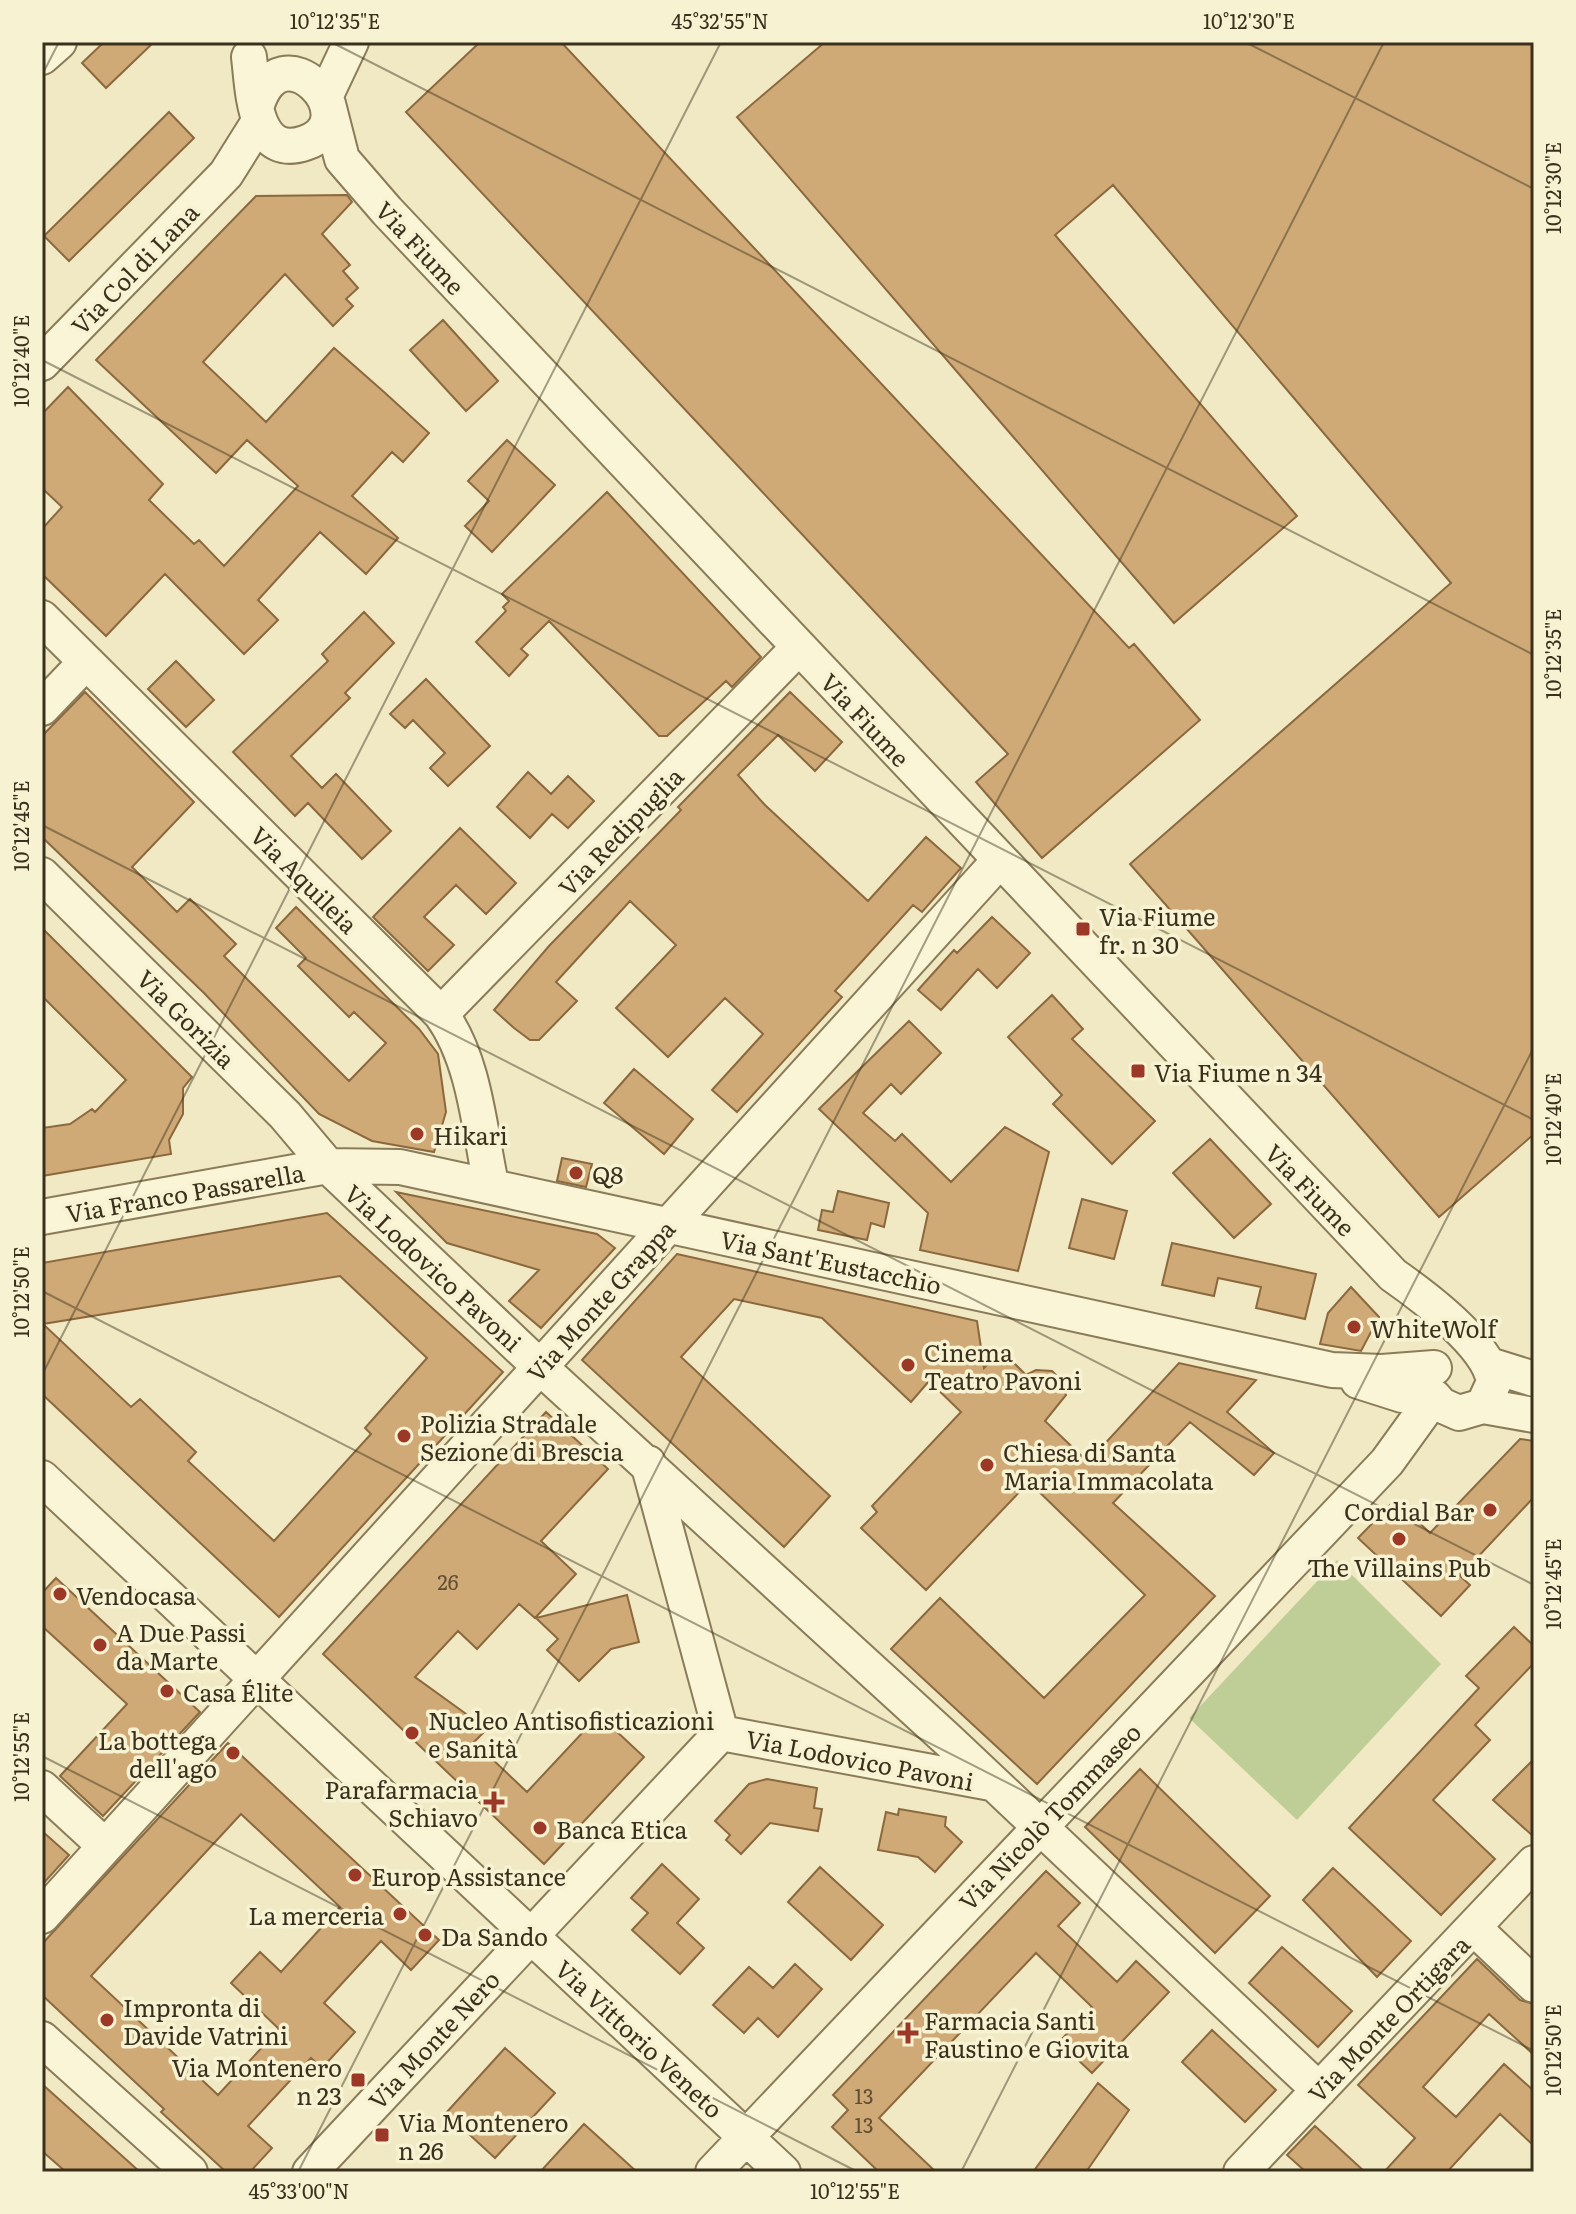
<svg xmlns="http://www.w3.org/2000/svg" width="1576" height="2214" font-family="Literata,serif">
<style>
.green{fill:#bfce96}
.building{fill:#cfaa77;stroke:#8b683e;stroke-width:2;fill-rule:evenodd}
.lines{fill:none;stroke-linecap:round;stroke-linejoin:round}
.minor-casing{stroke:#8a7b59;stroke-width:38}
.minor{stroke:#faf5d6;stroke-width:34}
.ticks{fill:none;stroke:#3a301d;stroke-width:2;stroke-opacity:0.45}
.poi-dot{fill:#9c3826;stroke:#f7f2d2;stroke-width:3}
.labels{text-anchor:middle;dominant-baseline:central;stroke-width:7;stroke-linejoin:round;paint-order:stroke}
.number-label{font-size:20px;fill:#5f4e34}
.street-label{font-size:24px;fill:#3a301d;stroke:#f7f2d2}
.poi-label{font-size:24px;fill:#3a301d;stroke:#f7f2d2;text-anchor:start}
.neatline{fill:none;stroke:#3a301d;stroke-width:3}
.ticks-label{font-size:20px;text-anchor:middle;fill:#3a301d}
</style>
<rect width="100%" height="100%" fill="#f0e9c3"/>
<path class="green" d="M1337 1560 1441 1664 1297 1820 1189 1718Z"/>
<path class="building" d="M104 42H154L106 88 82 63Z
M480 42H561L1129 648 1134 644 1200 720 1042 858 976 782 1008 754 406 112Z
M825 42H1534V1134L1439 1217 1130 864 1451 583 1113 185 1055 235 1297 516 1174 623 737 117Z
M169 112 194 138 69 261 44 236Z
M347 195 352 202 322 234 350 265 343 271 358 288 346 299 353 306 333 326 285 274 203 362 266 422 334 348 384 392 429 433 403 462 392 452 352 496 398 538 366 574 320 532 258 600 278 620 244 654 165 574 106 636 42 574V529L62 507 42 488V414L68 387 163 484 149 500 194 544 199 540 224 566 298 486 247 440 216 473 96 360 256 196Z
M443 320 498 381 466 411 410 350Z
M507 440 555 485 492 552 465 526 489 501 468 481Z
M607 492 761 657 732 687 726 681 667 736H659L549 621 521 649 528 655 509 676 476 642 506 611 503 607 509 601 502 594Z
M364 612 394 643 345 693 350 698 291 756 322 788 336 774 391 831 362 859 308 803 295 816 233 752 328 661 322 654Z
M176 661 214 700 186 727 148 689Z
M426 679 490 746 448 786 430 768 445 753 413 720 405 728 390 714Z
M85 692 194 802 132 867 177 912 190 899 236 944 224 956 349 1081 386 1043 354 1012 349 1017 298 966 306 958 276 928 296 907 419 1029 438 1054 446 1112 434 1152 372 1141 319 1114 204 993 42 837V736Z
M790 692 842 742 815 771 778 735 738 775 765 805 868 901 926 837 961 868 922 912 913 905 835 991 842 997 737 1112 712 1090 763 1034 725 998 668 1057 616 1008 676 945 630 901 556 982 577 1001 539 1040H530L514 1028 494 1010 549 946 681 810 678 807Z
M528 772 551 794 568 776 594 801 568 828 552 814 530 838 497 807Z
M460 828 516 883 486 914 456 885 424 917 454 945 428 971 373 917Z
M992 917 1030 953 997 988 978 969 941 1010 918 990 954 950 957 953Z
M42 928 192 1077 183 1088V1114L169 1140 171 1154 42 1176V1128L70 1124 92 1109 95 1112 126 1080 42 996Z
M1052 995 1083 1029 1072 1039 1155 1121 1112 1164 1053 1104 1062 1095 1008 1037Z
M909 1021 941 1053 901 1094 891 1084 863 1113 895 1141 902 1134 951 1182 1005 1127 1049 1152 1018 1271 920 1250 928 1213 819 1109Z
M634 1069 693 1119 664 1154 604 1103Z
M1210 1139 1271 1204 1234 1238 1173 1173Z
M562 1158 592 1164 586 1187 557 1181Z
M838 1191 889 1203 884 1227 871 1223 867 1240 818 1230 822 1210 833 1212Z
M396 1192 597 1234 615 1248 541 1328 509 1301 539 1270 447 1243Z
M1082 1199 1127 1211 1114 1259 1069 1248Z
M327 1213 503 1372 279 1617 42 1394V1263ZM340 1276 427 1358 365 1428 371 1434 274 1541 188 1461 196 1452 140 1399 131 1407 43 1324Z
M1172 1243 1316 1274 1305 1319 1256 1308 1261 1287 1218 1278 1214 1296 1162 1285Z
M677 1254 977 1321 984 1368 1001 1350 1026 1375 1036 1370 1052 1371 1062 1381 1066 1395 1045 1421 1088 1462 1179 1363 1256 1380 1227 1412 1274 1453 1254 1475 1190 1422 1113 1503 1215 1596 1037 1784 891 1649 940 1598 1044 1698 1145 1595 1029 1482 926 1590 861 1528 877 1512 872 1506 961 1412 929 1381 911 1402 822 1318 734 1299 681 1357 830 1496 784 1547 582 1360Z
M1351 1287 1379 1317 1361 1351 1320 1344 1328 1313Z
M546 1412 608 1469 541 1541 576 1574 535 1618 519 1604 477 1649 458 1631 415 1677 487 1729 474 1742 527 1792 599 1715 644 1757 544 1864 323 1654Z
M1520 1439 1534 1441V1497L1460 1576 1470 1585 1441 1616 1358 1538 1395 1500 1430 1533Z
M56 1578 200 1712 103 1816 60 1776 127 1704 42 1626V1593Z
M627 1595 639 1642 611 1649 579 1681 547 1650 558 1639 536 1618Z
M1514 1627 1534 1646V1663L1475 1725 1490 1740 1433 1800 1495 1859 1441 1915 1349 1828 1479 1688 1466 1676Z
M228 1743 439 1940 411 1970 381 1941 324 2003 355 2032 322 2068 311 2058 248 2126 272 2148 250 2172H226L161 2112 164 2109 42 1995V1944ZM241 1814 340 1907 281 1972 260 1952 231 1983 279 2029 218 2095 91 1976Z
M1534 1759V1837L1493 1800Z
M1140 1769 1270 1896 1215 1953 1085 1827Z
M767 1779 817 1788 814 1808 822 1809 818 1831 770 1823 741 1854 726 1840 730 1835 715 1821 749 1784Z
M899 1809 946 1817 945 1826 962 1842 935 1872 918 1857 878 1850 886 1812 898 1815Z
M42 1831 69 1855 42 1885Z
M662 1864 699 1899 677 1923 704 1948 680 1974 632 1930 648 1913 631 1898Z
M820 1867 883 1925 851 1960 788 1902Z
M1333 1868 1411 1941 1377 1977 1303 1900Z
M1046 1871 1080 1903 1058 1926 1117 1982 1136 1961 1169 1992 1092 2073 1059 2042 1092 2007 1036 1953 879 2118 936 2172H879L832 2127 848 2110 833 2095Z
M1282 1947 1352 2011 1318 2047 1249 1983Z
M1477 1959 1520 2000 1534 2004V2055L1489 2014 1423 2087 1456 2117 1504 2064 1534 2091V2146L1500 2114 1447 2172H1384L1415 2138 1358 2085Z
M795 1964 822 1989 778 2037 758 2018 744 2033 713 2005 749 1967 773 1988Z
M1212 2030 1276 2090 1245 2122 1182 2062Z
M505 2048 555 2093 495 2158 446 2113Z
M1098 2083 1129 2110 1086 2172H1033Z
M42 2084 140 2172H66L42 2151Z
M584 2124 637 2172H540Z
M1315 2126 1365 2172H1306L1287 2155Z"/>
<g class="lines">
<g class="minor-casing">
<path id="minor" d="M42 57 59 42
M249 57C253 89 253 161 305 143 371 121 280 22 256 108
M325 97 351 42
M328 104 342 159 387 211 1393 1275C1423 1296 1489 1345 1494 1382L1483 1406
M42 363 226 174 258 123
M42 618 441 1014C475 1061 479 1128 491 1184
M42 708 86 662
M42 875 285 1115 328 1166 540 1367 948 1740 1319 2090
M441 1014 799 647
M42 1217 328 1166 400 1167 1332 1370 1382 1372 1434 1368
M1489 1365 1534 1379
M1358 1381 1402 1395 1434 1397 1441 1405 1459 1413 1483 1406 1534 1415
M648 1463 721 1733 991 1783
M42 1478 783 2172
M42 1788 105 1846
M42 1916 999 861
M1474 1928 1534 1985
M42 2039 190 2172
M310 2172 721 1733
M713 2172 1387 1462 1434 1397
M1241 2172 1534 1863"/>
</g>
<use href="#minor" class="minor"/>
</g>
<path class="ticks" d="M331 42 1534 655M1245 42 1534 189M42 75 59 42M42 360 1534 1120M42 825 1534 1585M42 1291 1534 2051M42 1375 721 42M42 1756 858 2172M298 2172 1384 42M961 2172 1534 1047"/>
<g class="poi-dot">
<rect x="1075" y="921" width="16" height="16" rx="4"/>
<rect x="1130" y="1063" width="16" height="16" rx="4"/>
<circle cx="417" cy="1134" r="8"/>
<circle cx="576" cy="1173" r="8"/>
<circle cx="1354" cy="1327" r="8"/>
<circle cx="908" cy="1365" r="8"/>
<circle cx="404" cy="1436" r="8"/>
<circle cx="987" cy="1465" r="8"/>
<circle cx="1490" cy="1510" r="8"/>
<circle cx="1399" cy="1539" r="8"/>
<circle cx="60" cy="1594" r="8"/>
<circle cx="100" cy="1645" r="8"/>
<circle cx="167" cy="1691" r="8"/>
<circle cx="412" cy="1733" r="8"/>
<circle cx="233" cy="1753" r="8"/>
<path d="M490 1790h8v8h8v8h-8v8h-8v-8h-8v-8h8z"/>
<circle cx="540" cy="1828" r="8"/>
<circle cx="355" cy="1875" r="8"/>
<circle cx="400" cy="1914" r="8"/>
<circle cx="425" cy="1935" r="8"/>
<circle cx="107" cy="2020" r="8"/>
<path d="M904 2021h8v8h8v8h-8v8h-8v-8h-8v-8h8z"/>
<rect x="350" y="2072" width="16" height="16" rx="4"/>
<rect x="374" y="2127" width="16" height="16" rx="4"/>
</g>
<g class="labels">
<g class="number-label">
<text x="448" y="1581">26</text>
<text x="864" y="2095">13</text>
<text x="864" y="2124">13</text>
</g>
<g class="street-label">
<text transform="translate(421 247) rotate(47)">Via Fiume</text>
<text transform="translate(134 268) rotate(-46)">Via Col di Lana</text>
<text transform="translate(866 719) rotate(47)">Via Fiume</text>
<text transform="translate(620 831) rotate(-46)">Via Redipuglia</text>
<text transform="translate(305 879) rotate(45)">Via Aquileia</text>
<text transform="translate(187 1018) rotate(45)">Via Gorizia</text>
<text transform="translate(1311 1189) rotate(46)">Via Fiume</text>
<text transform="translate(185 1192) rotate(-10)">Via Franco Passarella</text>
<text transform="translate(831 1261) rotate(12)">Via Sant'Eustacchio</text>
<text transform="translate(434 1267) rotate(43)">Via Lodovico Pavoni</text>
<text transform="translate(600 1300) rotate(-48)">Via Monte Grappa</text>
<text transform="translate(860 1759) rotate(11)">Via Lodovico Pavoni</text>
<text transform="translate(1049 1816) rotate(-46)">Via Nicolò Tommaseo</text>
<text transform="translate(1388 2018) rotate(-46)">Via Monte Ortigara</text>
<text transform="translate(640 2038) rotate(43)">Via Vittorio Veneto</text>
<text transform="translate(433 2039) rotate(-47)">Via Monte Nero</text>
</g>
<g class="poi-label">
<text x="1099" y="915">Via Fiume<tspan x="1099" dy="28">fr. n 30</tspan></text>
<text x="1154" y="1071">Via Fiume n 34</text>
<text x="433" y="1134">Hikari</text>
<text x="592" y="1173">Q8</text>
<text x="1370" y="1327">WhiteWolf</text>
<text x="924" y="1351">Cinema<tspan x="924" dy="28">Teatro Pavoni</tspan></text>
<text x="420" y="1422">Polizia Stradale<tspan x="420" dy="28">Sezione di Brescia</tspan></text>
<text x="1003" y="1451">Chiesa di Santa<tspan x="1003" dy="28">Maria Immacolata</tspan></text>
<text x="1474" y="1510" text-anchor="end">Cordial Bar</text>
<text x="1399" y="1566" text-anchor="middle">The Villains Pub</text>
<text x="76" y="1594">Vendocasa</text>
<text x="116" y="1631">A Due Passi<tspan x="116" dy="28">da Marte</tspan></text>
<text x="183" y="1691">Casa Élite</text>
<text x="428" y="1719">Nucleo Antisofisticazioni<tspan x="428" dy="28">e Sanità</tspan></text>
<text x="217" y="1739" text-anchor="end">La bottega<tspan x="217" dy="28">dell'ago</tspan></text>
<text x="478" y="1788" text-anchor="end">Parafarmacia<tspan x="478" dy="28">Schiavo</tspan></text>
<text x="556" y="1828">Banca Etica</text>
<text x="371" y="1875">Europ Assistance</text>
<text x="384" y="1914" text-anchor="end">La merceria</text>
<text x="441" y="1935">Da Sando</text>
<text x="123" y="2006">Impronta di<tspan x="123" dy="28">Davide Vatrini</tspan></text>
<text x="924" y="2019">Farmacia Santi<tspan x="924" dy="28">Faustino e Giovita</tspan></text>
<text x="342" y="2066" text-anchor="end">Via Montenero<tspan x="342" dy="28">n 23</tspan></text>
<text x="398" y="2121">Via Montenero<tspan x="398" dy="28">n 26</tspan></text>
</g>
</g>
<rect width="1576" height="2214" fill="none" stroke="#f7f2d2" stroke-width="88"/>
<rect x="44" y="44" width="1488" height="2126" class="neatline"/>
<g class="ticks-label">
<text x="335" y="29">10°12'35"E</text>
<text x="720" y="29">45°32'55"N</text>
<text x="1249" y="29">10°12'30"E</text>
<text transform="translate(1554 188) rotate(-90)" y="7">10°12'30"E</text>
<text transform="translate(22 361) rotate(-90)" y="7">10°12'40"E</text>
<text transform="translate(1554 654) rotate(-90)" y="7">10°12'35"E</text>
<text transform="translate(22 826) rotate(-90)" y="7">10°12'45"E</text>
<text transform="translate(1554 1119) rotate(-90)" y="7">10°12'40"E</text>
<text transform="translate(22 1292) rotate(-90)" y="7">10°12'50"E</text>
<text transform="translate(1554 1584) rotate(-90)" y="7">10°12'45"E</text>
<text transform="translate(22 1757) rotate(-90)" y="7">10°12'55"E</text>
<text transform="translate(1554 2050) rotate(-90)" y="7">10°12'50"E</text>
<text x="299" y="2199">45°33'00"N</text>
<text x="855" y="2199">10°12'55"E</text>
</g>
</svg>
